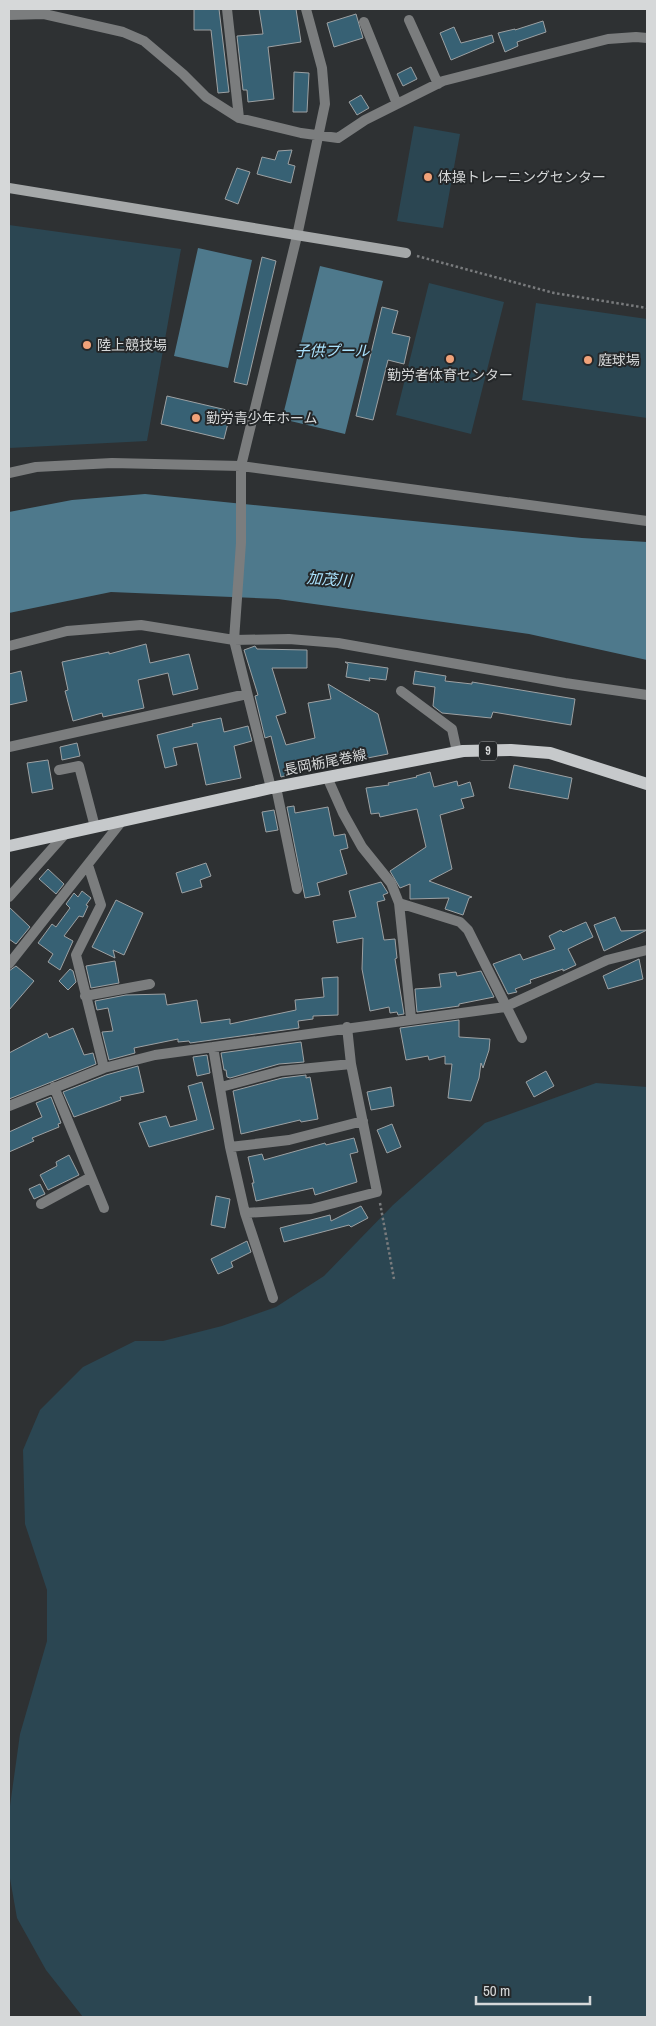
<svg xmlns="http://www.w3.org/2000/svg" width="656" height="2026" font-family="'Archivo Narrow','Noto Sans JP',sans-serif">
<style>
.green{fill:#2b4652}
.water{fill:#4e798c}
.building{fill:#376174;stroke:#9da1a3}
.lines{fill:none;stroke-linecap:round;stroke-linejoin:round}
.path{stroke:#797b7d;stroke-width:2.5;stroke-dasharray:2.5 2.5;stroke-linecap:butt}
.street{stroke:#7b7d7e;stroke-width:10}
.secondary{stroke:#a5a8a9;stroke-width:10}
.primary{stroke:#c6c9cb;stroke-width:12}
.poi-dot{fill:#f0a279;stroke:#242729;stroke-width:2}
.labels{text-anchor:middle;dominant-baseline:central;stroke-width:4;stroke-linejoin:round;paint-order:stroke}
.shield{fill:#242729;stroke:#a1a3a4;stroke-width:1}
.shield-label{font-size:12px;font-weight:bold;fill:#d6d8d9}
.poi-label{font-size:14px;fill:#d6d8d9;stroke:#242729;text-anchor:start}
.street-label{font-size:14px;fill:#d6d8d9;stroke:#242729}
.water-label{font-size:15px;font-style:italic;fill:#aae2fd;stroke:#242729}
</style>
<rect width="100%" height="100%" fill="#2e3133"/>
<path class="green" d="M414 126 460 134 443 228 397 221Z
M9 225 181 249 147 441 9 448Z
M429 283 504 302 471 434 396 415Z
M536 303 647 319V418L522 400Z
M596 1083 647 1087V2017H83L46 1970 17 1918 9 1873V1813L20 1734 47 1641V1590L25 1524 23 1450 40 1410 83 1367 135 1341H163L222 1326 276 1307 324 1276 393 1205 485 1123Z"/>
<path class="water" d="M198 248 252 260 228 368 174 356Z
M320 266 383 281 345 434 282 419Z
M145 494 582 538 647 542V660L529 634 278 599 111 592 9 613V512L72 500Z"/>
<path class="building" d="M194 9H219L229 92 218 93 211 30H194Z
M259 9H296L301 42 268 47 274 99 248 102 247 90H243L237 36 263 34Z
M356 14 363 38 334 47 327 23Z
M543 21 546 32 517 42 518 46 505 52 498 33 515 29V30Z
M454 27 461 43 492 35 494 42 451 60 440 33Z
M411 67 417 79 403 86 397 74Z
M294 72 309 73 307 112H293Z
M361 95 369 108 357 115 349 102Z
M292 150 288 164 295 166 291 183 257 174 262 157 275 160 278 151Z
M237 168 250 172 238 204 225 199Z
M262 257 276 261 247 385 234 382Z
M382 307 398 311 392 333 410 337 404 364 388 360 373 420 356 416Z
M167 396 231 411 224 439 161 424Z
M146 644 150 663 189 654 198 689 173 695 168 673 138 680 144 708 103 717 102 713 73 721 65 691 68 690 62 662 109 652V654Z
M255 646 257 649 307 650V668H272L286 713 276 716 286 745 315 738 308 703 331 699 328 684 378 714 388 754 306 770 281 777 271 736 265 738 255 696 258 695 244 650Z
M345 662 388 668 386 680 369 678 370 681 346 677 348 664Z
M21 671 27 701 9 705V674Z
M415 671 446 676 445 681 472 684V682L575 699 571 725 493 712 491 718 442 713 433 706 435 687 413 684Z
M221 718 224 732 248 726 252 741 234 746 241 778 206 785 197 743 173 748 177 765 165 768 157 735 193 726 192 724Z
M77 743 80 756 62 760 60 747Z
M48 760 53 789 32 793 27 763Z
M514 765 572 778 568 799 509 788Z
M430 772 434 787 457 781 458 786 470 782 474 796 461 799 464 808 440 815 452 869 429 881 472 897 469 898 463 915 445 909 449 898 410 899V884L400 888 390 871 426 847 417 809 380 817 379 813 371 814 366 788 389 785 388 783 417 777 416 776Z
M294 806 295 813 328 807 334 836 345 834 348 848 340 850 347 874 317 883 320 895 305 898 287 807Z
M274 810 278 830 266 832 262 812Z
M206 863 211 876 200 880 202 887 182 893 176 873Z
M48 869 64 884 56 894 39 879Z
M381 882 388 893 383 895 385 900 377 902 384 940 395 939 397 958 395 959 404 1014 398 1015 397 1012 390 1013 389 1007 370 1011 362 969 363 938 337 943 333 921 356 917 349 891Z
M82 891 91 898 86 905 88 906 83 917 79 916 64 936 73 941 60 970 48 962 53 954 38 943 52 924 56 927 70 908 66 904 74 893 78 897Z
M116 900 143 913 124 955 113 950 115 958 92 947Z
M9 907 30 927 16 944 9 939Z
M615 917 621 931 647 930 604 951 594 925Z
M586 922 593 937 568 949 576 965 563 971V969L530 980 531 983 515 989 517 992 508 994 493 964 520 954 523 960 555 949 549 936 561 930 563 932Z
M639 959 643 979 608 989 603 976Z
M115 961 119 983 91 988 86 966Z
M16 966 34 981 9 1010V971Z
M70 969 73 971 76 982 68 990 59 981Z
M481 971 494 997 459 1004V1006L417 1012 415 989 441 987 439 974 456 972 457 976Z
M338 977V1015L313 1016V1019L298 1021 299 1028 190 1043 189 1041 178 1042V1039L134 1048 135 1053 109 1060 102 1032 113 1031 108 1008 97 1010 96 1006 95 1001 126 995 165 994 167 1005 197 1000 201 1023 230 1019V1024L296 1010 295 1000 324 997 322 978Z
M459 1020V1037L490 1039 489 1050 483 1068 481 1063 479 1078 471 1101 448 1098 452 1064H445V1056L429 1060 428 1056 406 1060 400 1028Z
M73 1028 84 1055 93 1053 96 1064 9 1099V1053L47 1033 49 1038Z
M301 1042 304 1062 279 1064 230 1078 227 1077 226 1070H224L221 1053Z
M207 1055 210 1073 197 1076 193 1057Z
M138 1066 144 1092 120 1097 121 1100 74 1117 63 1092 106 1075Z
M546 1071 554 1086 534 1097 526 1082Z
M306 1075V1078L310 1077 318 1119 301 1122 300 1120 241 1134 233 1091 282 1078Z
M202 1082 214 1129 149 1147 139 1123 166 1116 170 1127 197 1120 188 1086Z
M391 1087 394 1106 371 1110 367 1092Z
M51 1097 61 1123 58 1124 59 1127 32 1138 34 1141 9 1152V1132L42 1117 36 1103Z
M392 1124 401 1147 387 1153 377 1130Z
M354 1138 358 1152 350 1154 357 1182 315 1195 313 1188 256 1201 252 1183H254L248 1157 262 1154 264 1160 325 1143 326 1145Z
M69 1155 79 1175 48 1190 40 1175 57 1166 56 1162Z
M40 1184 45 1194 34 1199 29 1189Z
M216 1196 230 1199 225 1228 211 1225Z
M361 1206 368 1218 351 1227 349 1225 284 1242 280 1228 330 1215 331 1221Z
M247 1241 251 1252 231 1262 233 1267 218 1274 211 1259Z"/>
<g class="lines">
<path class="path" d="M417 256 554 293 647 308
M380 1203 394 1279"/>
<path class="street" d="M227 9 239 118
M9 15 44 14 123 32 144 41 183 74 206 97 239 118 301 133 338 138 365 120 443 81 608 39 636 37 647 38
M409 20 438 84
M364 22 397 104
M9 473 36 467 112 463 241 466 647 521
M9 646 67 631 141 625 234 640 289 639 338 643 565 683 647 695
M401 691 452 729 457 752
M9 747 247 694
M59 770 79 766 95 827
M327 777 343 813 362 847 391 883 399 903 411 1018
M276 787 297 889
M271 788 234 640 241 543V466L297 236 325 104 322 68 306 9
M88 865 101 905 76 955 104 1068
M9 897 66 833
M399 903 460 922 468 930 522 1038
M9 964 122 821
M85 996 150 984
M213 1047 230 1147 245 1213 273 1298
M54 1087 104 1208
M221 1087 281 1071 351 1064
M9 1106 104 1068 155 1055 505 1007 607 960 647 950
M230 1147 289 1140 363 1121
M41 1204 91 1177
M245 1213 311 1209 377 1192 351 1064 347 1027"/>
<path class="secondary" d="M9 188 406 253"/>
<path class="primary" d="M9 846 271 788 463 751 511 750 550 753 647 784"/>
</g>
<g class="poi-dot">
<circle cx="428" cy="177" r="5"/>
<circle cx="87" cy="345" r="5"/>
<circle cx="450" cy="359" r="5"/>
<circle cx="588" cy="360" r="5"/>
<circle cx="196" cy="418" r="5"/>
</g>
<g class="labels">
<rect class="shield" x="479" y="741.5" width="18" height="19" rx="4"/>
<g class="shield-label">
<text x="488" y="751">9</text>
</g>
<g class="poi-label">
<text x="438" y="177">体操トレーニングセンター</text>
<text x="97" y="345">陸上競技場</text>
<text x="598" y="360">庭球場</text>
<text x="450" y="375" text-anchor="middle">勤労者体育センター</text>
<text x="206" y="418">勤労青少年ホーム</text>
</g>
<g class="street-label">
<text transform="translate(325 762) rotate(-11)">長岡栃尾巻線</text>
</g>
<g class="water-label">
<text x="332" y="350">子供プール</text>
<text transform="translate(329 579) rotate(4)">加茂川</text>
</g>
</g>
<rect width="656" height="2026" fill="none" stroke="#d6d8d9" stroke-width="20"/>
<path d="M476 1996v8h114v-8" fill="none" stroke="#d6d8d9" stroke-width="2.5"/>
<text x="483" y="1996" font-size="15" fill="#d6d8d9" stroke="#242729" stroke-width="4" paint-order="stroke">50 m</text>
</svg>
